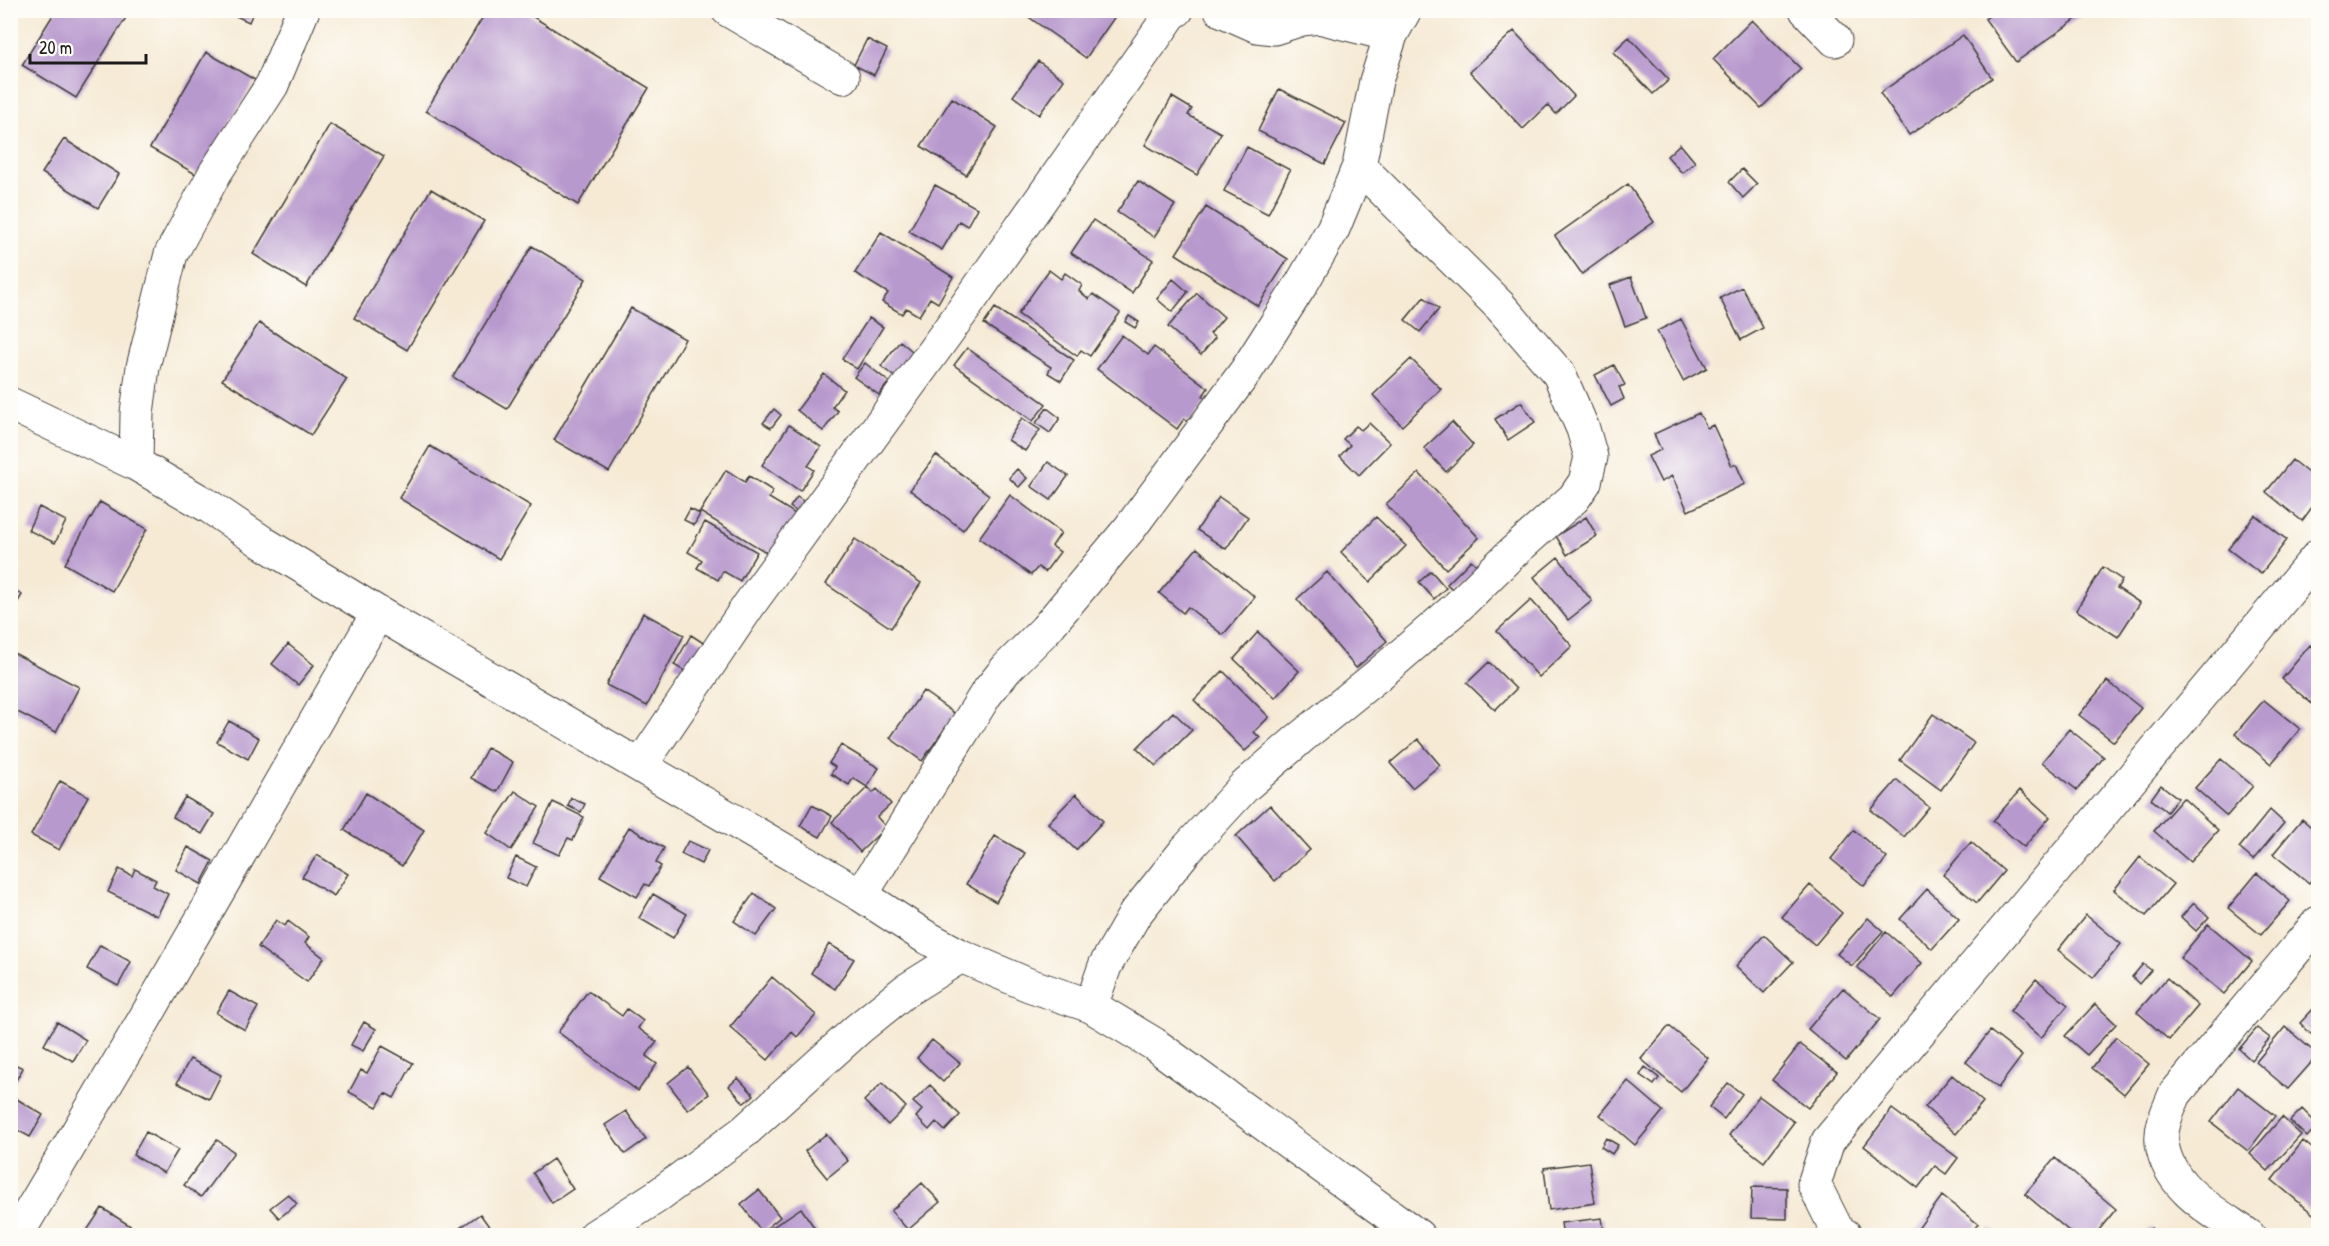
<svg xmlns="http://www.w3.org/2000/svg" width="2329" height="1246" font-family="'Patrick Hand',sans-serif">
<style>
.building{fill:#b899ce}
.lines{fill:none;stroke-linecap:round;stroke-linejoin:round}
.minor-casing{stroke:#3d3b38;stroke-width:35}
.minor{stroke:#fff;stroke-width:33}
</style>
<rect width="100%" height="100%" fill="#fdfcf7"/>
<filter id="ink" filterUnits="userSpaceOnUse"><feTurbulence type="fractalNoise" baseFrequency=".0167" numOctaves="2"/><feDisplacementMap in="SourceGraphic" scale="12" xChannelSelector="R" yChannelSelector="G"/><feConvolveMatrix kernelMatrix="1 2 1 2 8 2 1 2 1" color-interpolation-filters="sRGB"/></filter>
<filter id="wash" filterUnits="userSpaceOnUse"><feTurbulence type="fractalNoise" baseFrequency=".008" numOctaves="4" result="noise"/><feDisplacementMap in="SourceGraphic" scale="24" xChannelSelector="R" yChannelSelector="G"/><feGaussianBlur stdDeviation="1.35" result="paint"/><feColorMatrix in="noise" values="0 0 0 0 0 0 0 0 0 0 0 0 0 0 0 0 0 1.4 0 .05"/><feComposite in="paint" operator="in"/></filter>
<g filter="url(#wash)">
<rect width="100%" height="100%" fill="#f6ead5"/>
<g id="blocks">
<path class="building" d="M56 10H119L127 16 76 98 22 65Z
M223 10H254L249 22Z
M487 10H522L649 88 578 205 426 111Z
M1019 10H1109L1116 15 1086 58Z
M1997 10H2089L2016 62 1985 19Z
M1752 20 1801 69 1761 108 1713 59Z
M1514 31 1574 96 1556 114 1548 105 1523 129 1470 72Z
M1963 35 1992 78 1909 135 1880 93Z
M1629 37 1669 80 1653 94 1613 52Z
M867 39 887 49 874 75 854 65Z
M206 52 255 80 199 176 150 148Z
M1038 61 1064 80 1039 115 1013 96Z
M1279 89 1346 123 1325 164 1258 131Z
M1172 97 1192 109 1188 115 1221 133 1197 175 1145 145Z
M952 98 997 127 966 175 921 146Z
M330 124 384 156 306 287 253 254Z
M64 139 119 174 98 208 42 173Z
M1680 144 1695 162 1682 173 1667 156Z
M1247 147 1290 170 1268 214 1224 191Z
M1742 169 1757 184 1743 198 1729 182Z
M1138 181 1175 205 1154 237 1117 212Z
M1628 184 1654 222 1582 274 1555 236Z
M935 185 977 208 967 226 959 221 942 250 909 231Z
M431 189 484 221 407 350 354 318Z
M1206 207 1288 259 1258 306 1176 254Z
M1093 220 1153 260 1132 293 1071 253Z
M881 232 953 277 938 303 930 298 919 316 906 308 902 314 882 302 888 293 855 273Z
M532 246 586 279 507 409 453 377Z
M1049 270 1061 279 1065 273 1082 285 1079 291 1089 299 1093 294 1120 313 1090 356 1081 350 1077 356 1018 314Z
M1631 277 1646 318 1625 326 1610 285Z
M1173 279 1188 292 1172 312 1157 299Z
M1742 287 1763 328 1741 340 1720 298Z
M1197 293 1224 317 1210 334 1215 338 1201 355 1168 327Z
M1424 297 1439 309 1420 332 1405 320Z
M631 308 685 339 609 472 554 440Z
M995 308 1074 360 1061 381 1048 373 1051 367 984 324Z
M1129 316 1139 322 1135 328 1125 322Z
M869 318 883 327 857 369 842 359Z
M1681 319 1707 368 1683 381 1657 331Z
M259 323 347 379 311 435 222 380Z
M1122 335 1148 355 1154 347 1208 388 1203 396 1207 400 1190 423 1184 419 1177 429 1097 369Z
M900 341 917 355 898 380 881 366Z
M967 348 1046 404 1033 421 954 365Z
M1411 359 1441 389 1402 426 1373 395Z
M865 363 889 382 879 395 854 377Z
M1614 365 1625 385 1619 387 1624 399 1611 406 1595 375Z
M824 374 844 390 832 407 838 411 823 431 797 410Z
M1521 402 1535 422 1508 440 1495 419Z
M1047 408 1060 418 1050 433 1036 423Z
M774 409 781 415 771 428 763 423Z
M1699 413 1707 428 1713 425 1732 466 1736 464 1745 484 1688 511 1672 476 1661 482 1648 456 1661 450 1654 434Z
M1022 418 1040 430 1025 451 1008 440Z
M1452 422 1473 445 1446 472 1424 448Z
M1369 423 1390 443 1359 475 1340 456 1350 445 1343 439 1356 426 1361 430Z
M789 425 821 447 808 466 814 470 800 491 762 465Z
M430 446 531 506 499 559 399 498Z
M936 455 989 495 963 530 910 490Z
M2292 460 2318 481V499L2302 521 2266 492Z
M1048 462 1068 476 1051 500 1031 486Z
M1017 469 1027 478 1019 487 1009 478Z
M726 470 745 482 749 476 773 491 769 498 799 516 774 557 700 512Z
M1419 473 1479 538 1446 569 1386 504Z
M1010 495 1061 533 1052 546 1060 552 1045 572 1038 567 1031 575 979 538Z
M797 497 806 503 799 513 790 507Z
M1219 497 1248 517 1226 549 1197 530Z
M100 502 147 529 112 591 65 564Z
M39 507 66 521 55 543 28 530Z
M690 509 700 514 694 525 684 520Z
M2255 515 2287 540 2261 574 2228 549Z
M1376 517 1406 546 1370 582 1341 552Z
M1586 517 1597 536 1567 555 1556 536Z
M705 522 757 552 740 581 723 571 718 580 697 568 702 560 688 552Z
M855 539 921 583 891 628 826 584Z
M1197 548 1255 597 1223 635 1188 607 1183 613 1159 593Z
M1558 557 1592 601 1568 620 1534 577Z
M1471 560 1479 567 1455 592 1447 584Z
M2103 567 2122 580 2117 588 2140 603 2118 637 2076 610Z
M1431 571 1446 588 1434 599 1419 582Z
M1327 572 1387 641 1356 668 1297 599Z
M10 588 22 595 10 615Z
M1531 600 1572 646 1539 677 1497 631Z
M643 613 684 635 647 706 606 685Z
M1258 632 1299 671 1275 698 1234 659Z
M691 635 705 644 688 673 674 665Z
M288 644 314 665 298 685 272 664Z
M2310 645 2318 652 2317 708 2282 679Z
M10 651 79 687 56 732 10 708Z
M1489 662 1516 689 1495 710 1467 683Z
M1223 671 1269 717 1254 732 1260 738 1245 751 1194 700Z
M2107 681 2141 708 2114 742 2079 715Z
M923 691 955 714 922 761 890 738Z
M2264 700 2300 729 2271 764 2235 734Z
M1173 712 1192 730 1156 766 1137 748Z
M1933 714 1974 743 1941 790 1900 760Z
M229 721 259 738 248 759 217 742Z
M2069 729 2104 757 2077 790 2042 762Z
M1418 739 1440 765 1412 788 1390 763Z
M841 745 879 768 867 787 853 778 849 785 831 774 835 767 829 763Z
M487 748 513 762 497 792 471 778Z
M2221 759 2253 786 2227 816 2195 788Z
M1897 780 1929 807 1904 837 1871 810Z
M60 781 88 796 59 850 31 835Z
M2161 785 2178 798 2167 812 2151 799Z
M868 787 873 793 877 789 891 804 877 817 886 827 860 852 832 822Z
M2020 790 2050 817 2024 847 1993 821Z
M515 791 539 807 511 850 487 833Z
M366 793 424 830 402 866 344 830Z
M1076 794 1103 821 1076 850 1048 823Z
M185 797 214 814 202 834 173 817Z
M571 798 585 804 581 812 568 806Z
M2183 798 2218 830 2190 862 2154 831Z
M553 802 584 817 573 840 568 838 559 855 533 843Z
M812 805 832 816 820 837 800 826Z
M1270 805 1310 850 1275 881 1236 836Z
M2270 810 2284 823 2253 860 2239 848Z
M2302 819 2318 833V871L2309 883 2273 854Z
M629 827 664 848 656 863 661 866 649 886 645 884 637 897 600 876Z
M1854 830 1887 858 1864 886 1831 859Z
M995 836 1025 853 996 902 966 884Z
M688 841 708 850 701 864 681 854Z
M1971 842 2004 871 1977 903 1943 875Z
M188 847 213 861 201 884 176 870Z
M317 855 348 874 334 896 302 877Z
M516 857 536 867 526 887 506 878Z
M2140 857 2173 884 2146 916 2114 890Z
M119 869 132 876 135 869 156 880 153 886 168 894 157 916 108 892Z
M2257 873 2290 901 2261 935 2228 908Z
M1810 885 1842 913 1815 945 1782 917Z
M1927 889 1959 919 1932 949 1900 919Z
M754 893 776 909 756 936 734 921Z
M653 894 687 914 673 938 639 918Z
M2194 903 2209 917 2196 931 2181 917Z
M2086 915 2121 944 2093 978 2058 950Z
M1868 918 1883 931 1852 966 1837 954Z
M276 920 285 926 288 921 309 937 305 943 324 958 307 982 258 947Z
M2208 924 2252 961 2224 994 2180 958Z
M1886 932 1922 963 1893 997 1857 967Z
M1764 935 1793 962 1764 993 1736 966Z
M829 944 854 959 835 989 811 973Z
M100 945 131 962 118 986 87 969Z
M2143 964 2151 970 2139 984 2132 977Z
M772 977 816 1015 797 1037 792 1032 768 1060 730 1027Z
M2167 978 2198 1006 2169 1040 2137 1012Z
M2036 979 2068 1005 2041 1038 2010 1011Z
M1843 988 1880 1019 1846 1061 1808 1029Z
M229 991 258 1007 245 1030 216 1013Z
M588 991 622 1016 627 1009 643 1021 638 1028 657 1042 646 1056 657 1064 638 1091 558 1032Z
M2095 1004 2116 1024 2087 1055 2065 1036Z
M2318 1004V1041L2300 1023Z
M57 1022 86 1040 73 1061 44 1045Z
M364 1022 376 1029 363 1051 351 1045Z
M1669 1026 1708 1058 1681 1092 1641 1059Z
M2285 1027 2318 1055 2288 1089 2256 1062Z
M2257 1028 2270 1038 2251 1060 2239 1049Z
M1990 1031 2022 1056 1998 1088 1966 1062Z
M2116 1037 2149 1064 2124 1094 2092 1068Z
M932 1040 960 1063 943 1082 917 1058Z
M1800 1044 1837 1072 1808 1108 1772 1080Z
M382 1046 413 1063 394 1098 385 1093 377 1107 349 1092 361 1070 367 1073Z
M190 1059 221 1075 209 1099 177 1083Z
M10 1062 23 1068 10 1091Z
M688 1067 709 1094 688 1110 668 1083Z
M1645 1067 1659 1078 1654 1085 1640 1075Z
M1952 1075 1983 1102 1956 1134 1925 1107Z
M738 1078 754 1095 744 1103 729 1086Z
M1628 1081 1663 1111 1635 1145 1600 1115Z
M882 1083 906 1107 888 1125 864 1101Z
M1728 1083 1742 1094 1724 1119 1709 1107Z
M930 1085 960 1115 945 1131 936 1122 929 1130 916 1117 922 1110 913 1102Z
M2238 1087 2275 1116 2248 1151 2211 1122Z
M12 1096 43 1115 30 1137 10 1126Z
M1759 1096 1794 1122 1764 1162 1729 1135Z
M1892 1109 1958 1158 1946 1174 1935 1166 1918 1188 1864 1146Z
M2302 1109 2318 1125 2307 1137 2290 1121Z
M626 1111 646 1139 625 1154 605 1125Z
M2282 1117 2301 1135 2268 1171 2250 1154Z
M146 1132 178 1150 164 1173 133 1155Z
M826 1134 848 1161 827 1178 805 1151Z
M1606 1138 1618 1145 1612 1154 1601 1147Z
M217 1140 234 1152 201 1197 184 1185Z
M2303 1141 2318 1153V1218L2272 1180Z
M2055 1158 2116 1209 2094 1236H2075L2025 1194Z
M553 1159 573 1189 552 1203 533 1173Z
M1589 1162 1595 1203 1549 1210 1544 1168Z
M922 1183 940 1202 908 1230 891 1211Z
M1752 1187 1787 1188V1219L1751 1218Z
M759 1190 780 1217 762 1232 741 1204Z
M288 1194 297 1204 279 1218 270 1208Z
M1942 1196 1978 1224 1969 1236H1917L1914 1234Z
M102 1208 132 1227 126 1236H91L86 1232Z
M801 1208 820 1236H774L770 1229Z
M480 1214 496 1236H465L460 1228Z
M1602 1218 1605 1236H1563L1561 1223Z
M1990 1228 2001 1236H1984Z
M2151 1228 2160 1236H2145Z"/>
</g>
</g>
<g filter="url(#ink)">
<use href="#blocks" fill-opacity="0" stroke="#3d3b38" stroke-width="1.5"/>
<g class="lines">
<g class="minor-casing">
<path id="minor" d="M728 10 843 77
M1221 10 1257 26 1274 28 1302 19 1319 17 1391 35
M1806 10 1835 40
M10 404 136 464 210 507 265 544 378 613 861 895 924 936 961 956 1029 985 1091 1006 1154 1044 1418 1236
M136 464 137 413 143 367 171 254 215 173 272 85 303 10
M641 765 749 605 964 309 1171 14 1177 10
M861 895 986 694 1007 668 1045 630 1130 528 1246 371 1302 283 1333 229 1359 166 1376 81 1391 35 1405 10
M1091 1006 1105 966 1135 914 1186 850 1244 787 1299 739 1377 676 1455 609 1510 555 1574 498 1585 482 1591 457 1583 429 1559 374 1500 306 1359 166
M16 1236 144 1020 378 613
M595 1236 656 1197 745 1131 858 1029 905 991 961 956
M1846 1236 1837 1230 1814 1184 1828 1141 2318 556
M2249 1236C2215 1212 2168 1189 2162 1143 2160 1126 2169 1109 2175 1094L2318 923"/>
</g>
<use href="#minor" class="minor"/>
</g>
</g>
<rect width="2329" height="1246" fill="none" stroke="#fdfcf7" stroke-width="36"/>
<path d="M30 54v9h116v-9" fill="none" stroke="#1c1c1c" stroke-width="3"/>
<text x="39" y="54" font-size="18" fill="#1c1c1c" stroke="#fdfcf7" stroke-width="4.5" paint-order="stroke">20 m</text>
</svg>
